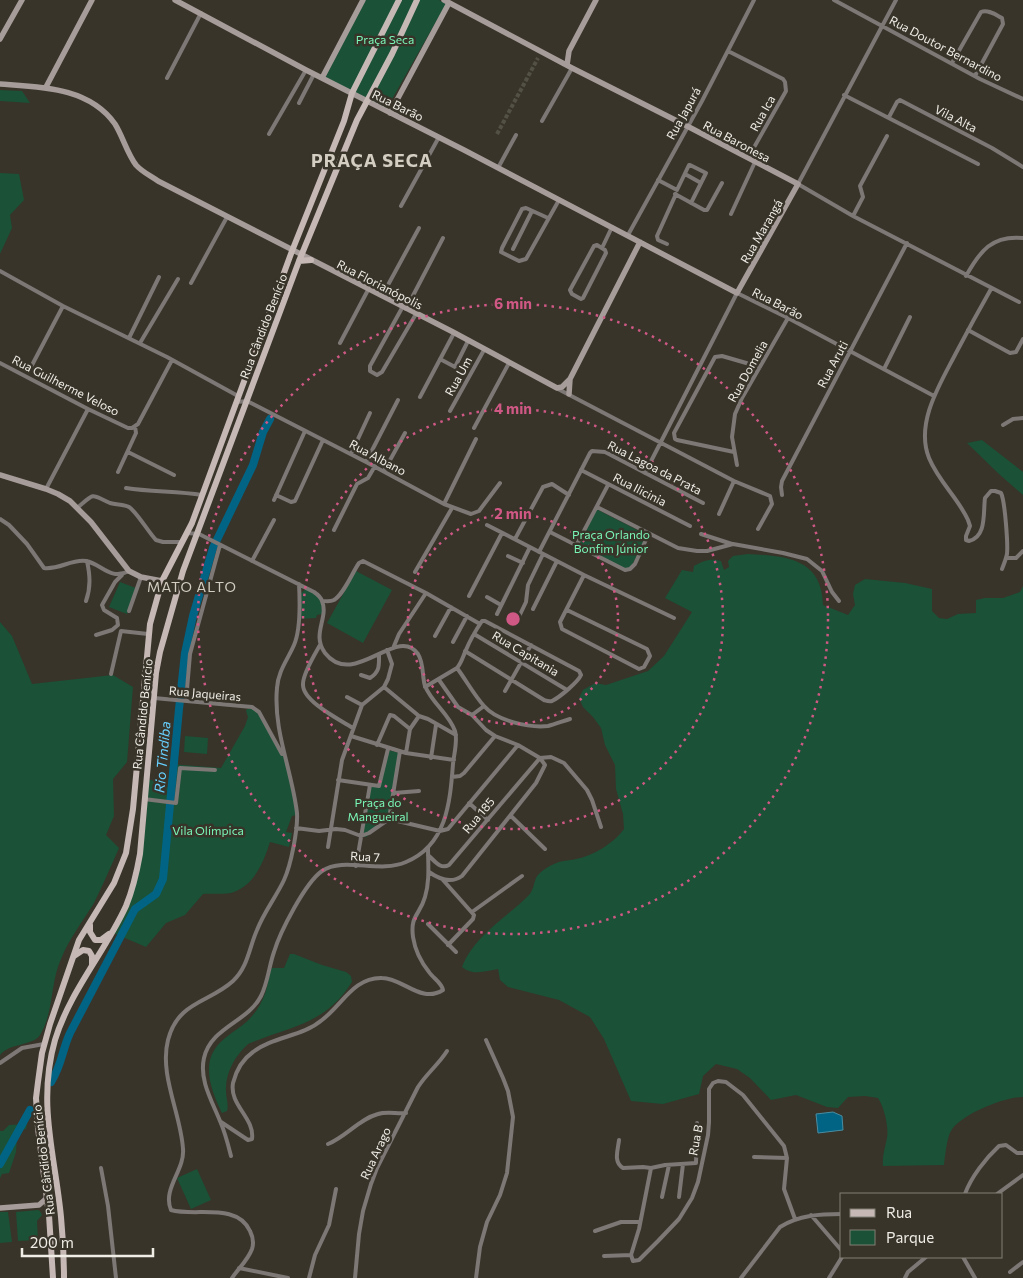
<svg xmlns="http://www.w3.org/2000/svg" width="1023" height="1278" font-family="Commissioner,sans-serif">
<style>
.green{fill:#1b5136}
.water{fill:#026484;stroke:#498da1}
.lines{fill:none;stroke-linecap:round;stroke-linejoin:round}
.river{stroke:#026484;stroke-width:8}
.street-tunnel{stroke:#535046;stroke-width:4;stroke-dasharray:4 2;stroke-linecap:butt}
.street{stroke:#7d7775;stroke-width:4}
.secondary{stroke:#a69c99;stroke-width:5.5}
.primary{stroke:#c5b8b5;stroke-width:6}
.ring{fill:none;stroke:#d05885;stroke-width:2.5;stroke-dasharray:2.5 5}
.labels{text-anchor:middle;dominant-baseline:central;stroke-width:5;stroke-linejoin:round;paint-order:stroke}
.park-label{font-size:12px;fill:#7af7b6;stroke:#38342a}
.street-label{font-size:12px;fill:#efede6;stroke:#38342a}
.neighbourhood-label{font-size:14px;letter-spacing:1px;fill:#d3cec1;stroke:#38342a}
.water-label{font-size:14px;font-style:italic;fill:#67d0fe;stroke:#38342a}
.district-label{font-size:18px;font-weight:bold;letter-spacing:1px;fill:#d3cec1;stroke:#38342a}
.centre{fill:#d05885;stroke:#38342a;stroke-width:2.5}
.ring-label{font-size:15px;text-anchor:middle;font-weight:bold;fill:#d05885;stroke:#38342a;stroke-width:5;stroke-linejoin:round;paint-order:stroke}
</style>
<rect width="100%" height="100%" fill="#38342a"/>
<path class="green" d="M365 0H439L446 4 387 108 325 78Z
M0 90 22 91 30 103 0 101Z
M0 173 19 174 24 200 10 215 12 228 0 254Z
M982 440 1023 472V495L999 474 967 443Z
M596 509 647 535 632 565 626 572 576 546Z
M748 554C785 556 822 558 823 605L848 615 855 605 853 594 855 585 865 579 905 583 932 589V611L939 618 947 619 958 614 976 613V600L985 598H1003L1020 592 1023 586V1097C1005 1097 961 1114 951 1131 947 1137 945 1157 944 1165L883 1166C882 1156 885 1148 887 1138 889 1127 884 1107 878 1098L865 1096 848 1097 838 1108 827 1107 796 1095 771 1100 750 1078 737 1069 716 1064 703 1076 699 1094 663 1104 631 1101 604 1039 590 1017 559 1000 508 987 500 980 498 969C486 971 472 976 462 967 475 935 505 919 529 895 533 891 534 883 536 878 539 872 549 866 554 864 562 860 568 861 576 859 593 856 614 843 624 829L623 814 616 789 615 765 605 745 601 728 593 717 583 707 579 698 583 690 595 683 606 685 648 671 664 656 692 612 665 598 682 570 693 572 694 566C703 561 710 558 721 561L724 570 729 567 728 561 733 556Z
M356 571 392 590 363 643 327 623Z
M120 582 136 588 127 614 109 607Z
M306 589 316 593 322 601V614L317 615 316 618 298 619 301 593Z
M0 622 12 636 32 684 113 675 133 687 127 762 113 779 114 816 106 835 119 848C111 866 103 885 94 903 83 921 69 939 61 959 50 983 54 1012 40 1035 33 1046 9 1043 0 1055Z
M247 709H255L285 759 297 815 292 816 286 832 292 833 289 847 270 842C264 861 255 884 234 892 226 895 212 893 203 894L185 915 166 923 146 947 113 933 139 868 146 821 149 780 168 782 170 764 221 768 245 726 248 717 246 711Z
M185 736 208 738 207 754 184 752Z
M387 750 400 753 390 820 366 837 361 836 370 785 380 787Z
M290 954H294L322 965 346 972 351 976 352 982C325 1025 290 1026 248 1044 235 1056 225 1073 226 1091 226 1098 229 1105 227 1111L222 1113C210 1088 199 1059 224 1039 237 1028 245 1026 256 1011 261 1004 265 995 267 987 269 980 268 974 272 968H284Z
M27 1124 26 1129 21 1130 17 1137 16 1152 9 1173 2 1174 0 1178V1131H3L9 1125Z
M197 1169 211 1200 191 1209 177 1178Z
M38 1210 40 1211 42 1215 37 1221 38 1240 18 1241 16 1212Z
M0 1212H8L12 1242 0 1243Z"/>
<path class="water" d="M833 1112 842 1116 843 1130 818 1133 816 1114Z"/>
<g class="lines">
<path class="river" d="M51 1082C62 1065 62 1050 70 1033L135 909 156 894 163 879 179 709 185 653 193 616 213 548 253 465 263 432 270 419
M0 1164 30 1110"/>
<path class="street-tunnel" d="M497 134 538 58"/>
<path class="street" d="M834 0 980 79 1023 99
M896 0 798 184 853 216 1019 302
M728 51 783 79 785 82 786 91 748 158
M952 63 981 12C988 9 996 15 1002 18L1003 24 975 76
M167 78 201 13
M844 95 978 164
M299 103 314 74
M889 117 897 102 900 100 992 148 1023 167
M542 121 572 68
M269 134 306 70
M498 168 516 135
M658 180 677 190 689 165H690L706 173 701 183 685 174
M675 194 704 210H707L722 183
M691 203 701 183
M401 206 439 137
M731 214 755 162
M853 216 863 197 860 186 887 136
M548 218 526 208 522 209 502 248 501 252 519 261 526 259 559 200
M628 235 702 101 754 0
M667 244 658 240 657 236 676 194
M597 245 605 250 606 253 583 298 581 299 572 294 570 290 594 246Z
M602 248 612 227
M513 249 532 211
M0 271 63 306 167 357 238 396
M966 276C980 251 992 235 1023 238
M191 283 227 217
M991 289C979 310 967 332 956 353 940 384 915 423 929 458 939 482 958 498 968 520L970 526 966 536V540L969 541C987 537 983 512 985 498L991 491H995L1001 493C1005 501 1008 544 1007 554 1006 559 1004 564 1002 569
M382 296 419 228
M402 308 370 366V371L377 375 382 372 416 314
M406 309 443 238
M968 330 1010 353 1016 352 1023 339
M129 338 159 277
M140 343 178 279
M340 343 368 290
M440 359 455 367 468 341
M0 363 88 409 128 428H132L138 424 172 360
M31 367 63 306
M884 369 910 317
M558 389 734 481 770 496 772 504 758 529
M420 397 454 333
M237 402 247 401 366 462 444 504 471 514 479 511 500 483
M450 411 484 350
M1003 425 1013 419 1023 418
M474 428 509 363
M128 452 174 475
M734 452 677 440 675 439 674 433 715 357 722 356 760 367
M351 454 370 413
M366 462 398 400
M737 465 732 437 735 414 742 398 788 318
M581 470 690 526
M384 471 405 433
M118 472 136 433 135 426
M645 473 737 293 788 318 934 396
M126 488C151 492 177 491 202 495
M46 489 88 409
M276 495 291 502 295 501 323 440
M782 495 781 487 782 481 907 243
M274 500 305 431
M444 504 476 439
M597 507 678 548 697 551H707L733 544 783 553 807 559 822 571 832 592 839 601
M77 508C96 492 90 494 110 503 116 505 124 504 129 507 136 511 149 533 156 540L163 542H182
M719 514 734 481
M0 519 9 525 27 544 44 568C59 570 71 559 86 561 102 564 110 581 129 571
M487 525 584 575 674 618
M334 530 357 484 368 478 375 466
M550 532 625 570 630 569 635 564 649 533
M187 533 199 534 314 592C317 594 321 598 322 601 329 618 311 634 325 653 354 690 397 624 418 654 424 663 422 677 425 686 432 703 449 714 455 731 458 740 454 754 453 764 450 802 447 845 406 862 379 874 344 856 322 871 305 883 280 932 274 952 269 966 268 982 261 996 248 1022 211 1027 204 1058 199 1080 212 1101 220 1121 225 1132 228 1144 231 1156
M701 534 732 544
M515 539 543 487 552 484 569 495
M576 546 608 485
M539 552 590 453 592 451 605 452 703 503
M508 556 523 563
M1006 558H1016L1023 551
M252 561 274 520
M415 572 452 508
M469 596 502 533
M487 597 501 605
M86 601C91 587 90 575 87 561
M322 601C326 601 330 602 334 600 344 594 352 573 359 563L363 561 426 593 480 624
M533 609 557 561
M567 610 647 649 650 656 644 667 639 669 562 629 560 622 584 575
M129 611 141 577
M497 614 530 547
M515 625 526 602 528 585 543 554
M474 634 567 690
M96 635 112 630 118 625 117 618 104 610 102 605 115 582 122 575
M435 636 451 607
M453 642 467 616
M320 645C315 654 303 673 303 684 302 701 340 720 353 728
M394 646 399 634 426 593
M457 668C466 680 474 695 484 706 497 721 529 728 548 726 556 724 563 721 570 719
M111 674 121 631 148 634
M361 675 370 678C380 672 379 665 379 655
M384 687 419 716 428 719 456 735
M425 687 457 668C462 662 463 656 466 650 470 640 476 630 482 621H485L579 671 581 675C578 682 560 697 552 701 549 702 547 701 544 700L465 651
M505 691 531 645
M347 697 362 705
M154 698 252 707 259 712 282 754
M186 701 190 654 220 545
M472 715 484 706
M351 736 406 753 454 760
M377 745 390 715 394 716 410 729
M406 753 410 729 419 716
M431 758 436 725
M540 758 551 757 564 763 587 790 592 800 601 827
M452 777 460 776 464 773 495 736
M338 780 379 786 388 749
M394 793 419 791
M144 799 176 803 180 768 215 770
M469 803 488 820
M511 816 545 849
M389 819 440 831 448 829 518 745
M296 828 319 831 336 829 345 830 361 836 369 833 389 819 400 751
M328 847 342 760 362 705 384 687 388 679 392 664 387 650
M428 855C434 860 440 870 449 865L540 758
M356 866 370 785
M429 872C439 879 451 884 462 876L536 783 545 765 540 758 518 745 495 736 486 730 472 715 458 707 439 680
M443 880 474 915 473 919 448 945
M472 912 522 876
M428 924 456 952
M0 1063 22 1048 44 1044
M221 1122 248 1140 252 1139C255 1118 229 1105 233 1083 236 1071 243 1059 253 1052 274 1036 302 1037 322 1020 342 1005 354 977 382 978 403 978 421 1004 443 990 442 983 433 978 429 972 421 962 415 950 413 937 410 915 420 915 425 897 430 881 428 864 428 847
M619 1140C618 1150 613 1162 623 1168L643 1167 651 1168
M328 1144C347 1136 359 1119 378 1114 387 1111 397 1114 406 1113
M754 1157 787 1158
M696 1163 665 1165 651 1168 639 1229 631 1255 633 1261 639 1260 658 1241 679 1219 692 1198 698 1182 708 1135 709 1122V1089L713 1083 718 1081 726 1082 743 1095 784 1146 787 1158 784 1189 795 1219
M696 1163 697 1123
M101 1168 108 1206 116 1278
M965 1194C971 1177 986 1158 999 1146L1006 1145 1017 1153H1023
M997 1194 1023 1175
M662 1197 669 1165
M679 1197 683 1164
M811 1215 842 1251
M595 1231 621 1222H640
M604 1256 631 1255
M963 1257 975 1278
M239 1268 288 1278
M1010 1272 1023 1262
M232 1278C238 1269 248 1260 252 1249 254 1243 253 1237 250 1231 237 1202 195 1217 171 1210 162 1189 185 1170 183 1149 181 1114 159 1075 168 1040 178 1001 209 1003 233 981 248 967 249 948 257 930 264 912 276 897 284 880 291 865 298 829 297 813 292 770 273 731 277 688 278 671 288 659 294 645 301 629 300 602 299 584
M309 1278 315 1255 329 1225 336 1189
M355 1278 359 1234 363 1211 371 1184 377 1168 418 1087C427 1073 439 1064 447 1051
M476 1278 480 1247 487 1222 500 1195 507 1173 513 1117 508 1091 503 1078 486 1040
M741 1278 780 1227C799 1215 820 1214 842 1214
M829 1278 842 1257
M905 1278 908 1272 926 1257"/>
<path class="secondary" d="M175 0 306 70 464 150 737 293 798 184 687 126 572 68 444 0
M0 39 22 0
M567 65 569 51 596 0
M322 78 363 0
M0 84C41 87 89 87 115 124 123 137 127 153 136 165 142 172 151 176 158 181L453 332 557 388 562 387 570 379 640 242
M46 87 92 0
M390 113 449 3
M569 394 570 379
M0 475 46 489 58 494 70 501 91 522 129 571 141 577 162 581
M0 1208 39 1205 47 1198"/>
<path class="primary" d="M299 261 311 260
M90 925V932L95 940H101L109 934
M74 956 83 950 89 951 92 956V965
M53 1278 49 1215 38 1128 36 1098 38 1082 42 1053 50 1024 79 940 114 883 126 853 133 809 150 624 162 581 192 523 292 251 344 121 352 93 399 0
M64 1278C64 1258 63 1237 61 1217 55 1155 37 1103 55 1040 70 991 105 952 126 906 133 889 137 871 140 854L156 673 160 652 183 571 299 261 357 120 392 54 417 0"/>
</g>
<g class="ring">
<circle cx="513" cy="619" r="105"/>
<circle cx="513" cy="619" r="210"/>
<circle cx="513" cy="619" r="315"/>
</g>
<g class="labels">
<g class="park-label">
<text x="385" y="39">Praça Seca</text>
<text x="611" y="534">Praça Orlando<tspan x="611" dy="14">Bonfim Júnior</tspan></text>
<text x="378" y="802">Praça do<tspan x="378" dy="14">Mangueiral</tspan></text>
<text x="208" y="830">Vila Olímpica</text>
</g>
<g class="street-label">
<text transform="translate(946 48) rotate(28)">Rua Doutor Bernardino</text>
<text transform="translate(398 105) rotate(26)">Rua Barão</text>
<text transform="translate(683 113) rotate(-61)">Rua Japurá</text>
<text transform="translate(762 113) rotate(-61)">Rua Ica</text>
<text transform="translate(956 118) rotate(27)">Vila Alta</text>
<text transform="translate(737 141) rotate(28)">Rua Baronesa</text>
<text transform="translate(761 231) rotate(-60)">Rua Marangá</text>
<text transform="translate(380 284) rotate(27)">Rua Florianópolis</text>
<text transform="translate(778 303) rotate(27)">Rua Barão</text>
<text transform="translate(263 326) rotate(-69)">Rua Cândido Benício</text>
<text transform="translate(832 364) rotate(-62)">Rua Aruti</text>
<text transform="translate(747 371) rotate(-61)">Rua Domelia</text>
<text transform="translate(458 376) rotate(-61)">Rua Um</text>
<text transform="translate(66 385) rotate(27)">Rua Guilherme Veloso</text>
<text transform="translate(378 457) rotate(28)">Rua Albano</text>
<text transform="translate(655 467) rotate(27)">Rua Lagoa da Prata</text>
<text transform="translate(640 489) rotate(27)">Rua Ilicinia</text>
<text transform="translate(526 653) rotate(31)">Rua Capitania</text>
<text transform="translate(205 693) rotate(5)">Rua Jaqueiras</text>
<text transform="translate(142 714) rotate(-84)">Rua Cândido Benício</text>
<text transform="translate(478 815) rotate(-50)">Rua 185</text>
<text transform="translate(365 856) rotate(3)">Rua 7</text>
<text transform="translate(695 1140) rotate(-79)">Rua B</text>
<text transform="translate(375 1153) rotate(-65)">Rua Arago</text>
<text transform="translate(43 1160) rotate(-97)">Rua Cândido Benício</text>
</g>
<g class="neighbourhood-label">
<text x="192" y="586">MATO ALTO</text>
</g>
<g class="water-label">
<text transform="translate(162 757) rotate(-85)">Rio Tindiba</text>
</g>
<g class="district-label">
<text x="372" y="160">PRAÇA SECA</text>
</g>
</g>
<circle cx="513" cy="619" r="8" class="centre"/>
<g class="ring-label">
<text x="513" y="309">6 min</text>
<text x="513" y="414">4 min</text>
<text x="513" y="519">2 min</text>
</g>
<rect x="840" y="1193" width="162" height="65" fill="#38342a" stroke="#817e75"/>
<rect x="850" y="1209" width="25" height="8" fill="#c5b8b5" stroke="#817e75"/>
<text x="886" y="1218" font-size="15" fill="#efede6">Rua</text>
<rect x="850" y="1230" width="25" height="15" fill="#1b5136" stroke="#817e75"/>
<text x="886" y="1243" font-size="15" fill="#efede6">Parque</text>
<path d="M22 1248v8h131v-8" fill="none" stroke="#efede6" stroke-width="2.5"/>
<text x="30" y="1248" font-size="15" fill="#efede6" stroke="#38342a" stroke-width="4" paint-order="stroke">200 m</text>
</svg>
